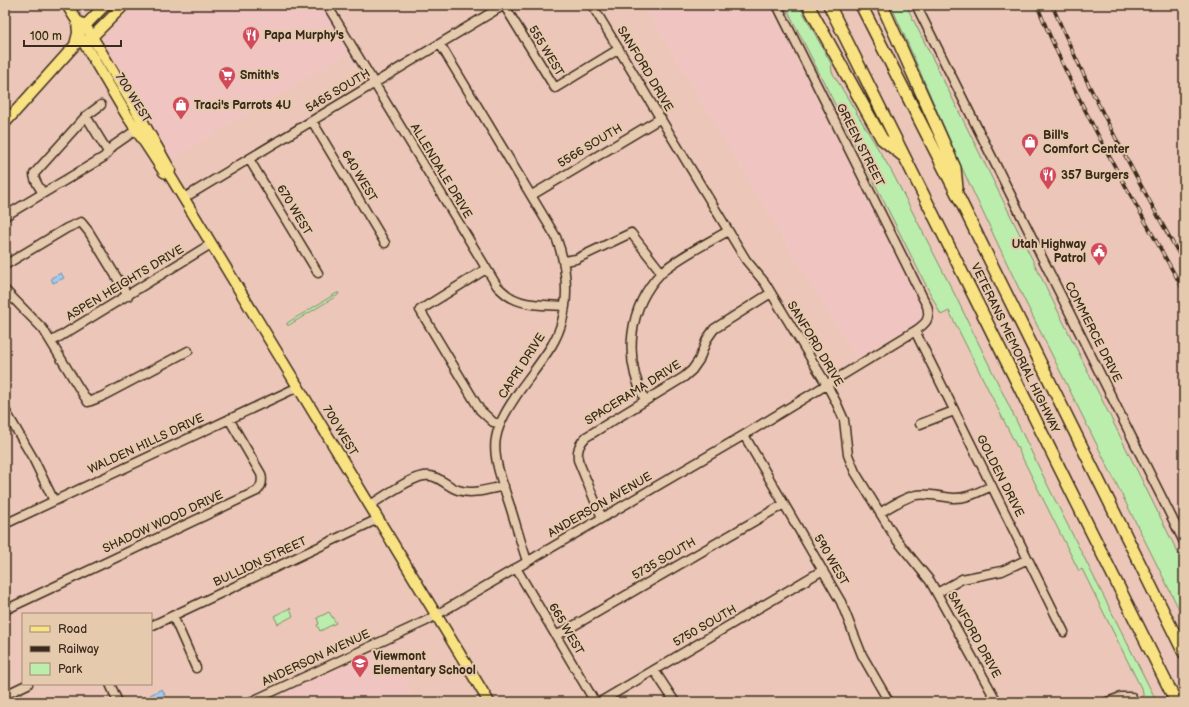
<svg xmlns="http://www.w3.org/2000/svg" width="1189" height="707" font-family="'Balsamiq Sans',sans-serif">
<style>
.built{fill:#f0c5c1}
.green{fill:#bbedad;stroke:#7b8c66}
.water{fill:#9bcbf7;stroke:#758ba0}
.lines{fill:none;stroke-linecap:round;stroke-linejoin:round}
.minor-casing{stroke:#3b2a1e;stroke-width:11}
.major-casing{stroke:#3b2a1e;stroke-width:13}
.highway-casing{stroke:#3b2a1e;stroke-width:14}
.minor{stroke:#e6caad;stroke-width:8}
.major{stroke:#f8e281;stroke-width:10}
.highway{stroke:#f8e281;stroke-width:11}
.rail-casing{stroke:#3b2a1e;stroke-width:3.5}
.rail{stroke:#e6caad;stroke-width:2;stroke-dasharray:6;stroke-linecap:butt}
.labels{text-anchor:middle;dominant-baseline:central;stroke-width:4;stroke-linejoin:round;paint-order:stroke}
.poi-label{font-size:12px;font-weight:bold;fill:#3b2a1e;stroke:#e6caad;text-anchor:start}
.street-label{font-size:12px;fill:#3b2a1e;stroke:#e6caad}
</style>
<rect width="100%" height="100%" fill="#ecc7b9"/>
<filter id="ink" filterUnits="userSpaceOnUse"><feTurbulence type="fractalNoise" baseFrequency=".025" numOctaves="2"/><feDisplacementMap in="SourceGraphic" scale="8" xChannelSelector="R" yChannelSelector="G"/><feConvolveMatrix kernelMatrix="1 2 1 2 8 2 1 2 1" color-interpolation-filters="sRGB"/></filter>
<g filter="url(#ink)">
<path class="built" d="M139 5H322L350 52 169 161 99 43Z
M643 5H770L924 313 922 319 856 359Z
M384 647 412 693 411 696 415 702H266Z"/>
<path class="green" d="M785 5H799L827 56 831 63 832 72 892 172 956 297 1051 492 1157 702H1144C1142 699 1144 694 1142 690L1082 569 1079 571 949 311 941 315Z
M891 5H906L1184 565V619L1021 293 961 166Z
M337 293H339L338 295 289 325H287V323Z
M290 608 293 616 278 624 274 616Z
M329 612 336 623 320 631 317 625 319 624 317 618Z"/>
<path class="water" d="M61 273 64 278 53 283 51 278Z
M162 689 165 695 152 700 150 695Z"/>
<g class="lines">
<g class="minor-casing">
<path id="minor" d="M327 5 497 286C502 291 506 295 512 298 527 306 548 305 565 306
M504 5 555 88 619 49
M592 5 746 260 765 283 827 385 836 402 844 420 848 455 855 472 896 539 930 581 997 702
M916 5 1184 542
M440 44 556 237C569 271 571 313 552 345 542 361 531 375 520 390 510 405 499 421 496 438 492 458 504 487 510 506 516 525 521 543 527 561
M86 116 108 152
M312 121 385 243
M249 159 318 273
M43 193C39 187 34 181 34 174L86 116 101 105
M532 195 661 118
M184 198 504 5
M5 216 104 157 113 146 136 130
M564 261 576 259 631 233 662 273
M5 265 67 228 81 222 89 232 128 296
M486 269 420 310 480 410 493 422 500 424
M5 290 43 329 79 388 88 402 101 397 188 351
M915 331 1064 632
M51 342 211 244
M645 400C623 359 628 307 661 273 678 257 708 243 728 231
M5 410 34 460 54 501
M920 424 954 411
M744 435 841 602 862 655 889 702
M370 505C384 497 409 478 424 476 438 474 446 486 458 490 472 495 489 489 504 486
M880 513C891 506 903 498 916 495 929 493 941 497 953 498 967 499 980 491 992 486
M602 518 578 460C577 450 579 444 586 437L684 377 692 370 699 360 707 339 714 329 771 293
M5 524 298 387
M516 568 595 702
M937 593 962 579 1002 571 1028 559
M5 610 257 491C262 486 263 481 261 474L229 419
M173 616 196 668
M151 626 378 519
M556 636 784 504
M654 670 675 702
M110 684 118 702
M5 695 28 684
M250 702 426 621 744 435 915 331C925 324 931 320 927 306L777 5
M600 702 823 570
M1107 702 1121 697H1132"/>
</g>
<g class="major-casing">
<path id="major" d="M67 5 77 21 78 33 126 114 164 172 169 174
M77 21 85 25 135 108 170 170 169 174 489 702
M87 42 124 5
M5 123 75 45 78 33 105 5"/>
</g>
<g class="highway-casing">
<path id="highway" d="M808 5 882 139 902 155
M829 5 1176 702
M861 5 957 194 1184 653
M882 5 955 168 957 188"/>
</g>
<use href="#minor" class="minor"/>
<use href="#major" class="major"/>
<use href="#highway" class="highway"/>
<g class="rail-casing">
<path id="rail" d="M1037 5C1077 105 1132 197 1184 291
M1052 5C1090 94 1137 179 1184 263"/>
</g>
<use href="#rail" class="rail"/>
</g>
</g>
<defs>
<g id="restaurant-pin" transform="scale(0.9)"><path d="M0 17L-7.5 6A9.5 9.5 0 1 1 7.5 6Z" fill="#d1495b" stroke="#e6caad"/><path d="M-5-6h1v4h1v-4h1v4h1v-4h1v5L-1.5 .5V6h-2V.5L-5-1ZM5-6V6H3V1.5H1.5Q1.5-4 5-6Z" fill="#fff"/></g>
<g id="supermarket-pin" transform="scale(0.9)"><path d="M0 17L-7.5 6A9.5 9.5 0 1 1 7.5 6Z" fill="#d1495b" stroke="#e6caad"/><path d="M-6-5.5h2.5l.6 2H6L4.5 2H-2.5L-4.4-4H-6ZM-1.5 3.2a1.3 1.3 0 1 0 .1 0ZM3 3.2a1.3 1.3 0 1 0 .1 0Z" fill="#fff"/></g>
<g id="shop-pin" transform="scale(0.9)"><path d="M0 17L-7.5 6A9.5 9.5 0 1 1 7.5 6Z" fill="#d1495b" stroke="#e6caad"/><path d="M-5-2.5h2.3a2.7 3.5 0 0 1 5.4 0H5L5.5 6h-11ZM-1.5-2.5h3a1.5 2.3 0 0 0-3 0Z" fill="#fff"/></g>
<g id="civic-pin" transform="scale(0.9)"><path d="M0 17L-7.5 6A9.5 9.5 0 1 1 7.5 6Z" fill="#d1495b" stroke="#e6caad"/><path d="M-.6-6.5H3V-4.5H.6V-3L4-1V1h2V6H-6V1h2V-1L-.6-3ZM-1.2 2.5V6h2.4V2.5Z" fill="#fff"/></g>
<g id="school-pin" transform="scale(0.9)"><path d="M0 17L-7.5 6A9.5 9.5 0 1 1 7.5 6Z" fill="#d1495b" stroke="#e6caad"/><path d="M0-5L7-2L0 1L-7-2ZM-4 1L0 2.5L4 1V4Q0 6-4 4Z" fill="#fff"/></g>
</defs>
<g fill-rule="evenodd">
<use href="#restaurant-pin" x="251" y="35"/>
<use href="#supermarket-pin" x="227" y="75"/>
<use href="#shop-pin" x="181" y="105"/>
<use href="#shop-pin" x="1030" y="142"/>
<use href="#restaurant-pin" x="1048" y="175"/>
<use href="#civic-pin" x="1099" y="251"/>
<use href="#school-pin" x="360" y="663"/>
</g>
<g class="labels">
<g class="poi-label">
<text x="264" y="35">Papa Murphy's</text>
<text x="240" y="75">Smith's</text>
<text x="194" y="105">Traci's Parrots 4U</text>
<text x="1043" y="135">Bill's<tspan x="1043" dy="14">Comfort Center</tspan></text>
<text x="1061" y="175">357 Burgers</text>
<text x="1086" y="244" text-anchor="end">Utah Highway<tspan x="1086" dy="14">Patrol</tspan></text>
<text x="373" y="656">Viewmont<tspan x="373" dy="14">Elementary School</tspan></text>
</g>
<g class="street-label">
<text transform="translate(546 51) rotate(59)">555 WEST</text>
<text transform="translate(645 69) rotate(59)">SANFORD DRIVE</text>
<text transform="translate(338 91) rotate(-31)">5465 SOUTH</text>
<text transform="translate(133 98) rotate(58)">700 WEST</text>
<text transform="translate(860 145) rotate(63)">GREEN STREET</text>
<text transform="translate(590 146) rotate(-31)">5566 SOUTH</text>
<text transform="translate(441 171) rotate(59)">ALLENDALE DRIVE</text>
<text transform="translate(359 176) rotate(59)">640 WEST</text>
<text transform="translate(294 210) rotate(59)">670 WEST</text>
<text transform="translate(125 283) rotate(-31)">ASPEN HEIGHTS DRIVE</text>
<text transform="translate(1093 332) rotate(63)">COMMERCE DRIVE</text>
<text transform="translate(815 344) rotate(59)">SANFORD DRIVE</text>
<text transform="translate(1015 348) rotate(64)">VETERANS MEMORIAL HIGHWAY</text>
<text transform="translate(522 366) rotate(-57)">CAPRI DRIVE</text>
<text transform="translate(633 393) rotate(-32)">SPACERAMA DRIVE</text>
<text transform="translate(340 431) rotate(59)">700 WEST</text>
<text transform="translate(146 444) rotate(-25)">WALDEN HILLS DRIVE</text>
<text transform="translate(1000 476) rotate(63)">GOLDEN DRIVE</text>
<text transform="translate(600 505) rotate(-30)">ANDERSON AVENUE</text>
<text transform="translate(163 522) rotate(-25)">SHADOW WOOD DRIVE</text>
<text transform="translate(664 559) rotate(-30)">5735 SOUTH</text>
<text transform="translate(831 560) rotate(60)">590 WEST</text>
<text transform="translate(260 562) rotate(-25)">BULLION STREET</text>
<text transform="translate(705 626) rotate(-30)">5750 SOUTH</text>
<text transform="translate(566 629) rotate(60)">665 WEST</text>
<text transform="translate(974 635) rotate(61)">SANFORD DRIVE</text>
<text transform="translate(316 658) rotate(-25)">ANDERSON AVENUE</text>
</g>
</g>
<rect width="1189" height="707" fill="none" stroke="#e6caad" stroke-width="20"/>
<rect x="10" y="10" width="1169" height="687" fill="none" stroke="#3b2a1e" stroke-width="1.5" filter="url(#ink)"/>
<rect x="22" y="613" width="130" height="72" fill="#e6caad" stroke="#a28a74"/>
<rect x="30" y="626" width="20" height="6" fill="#f8e281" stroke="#a28a74"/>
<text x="58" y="633" font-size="12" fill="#3b2a1e">Road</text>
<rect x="30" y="646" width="20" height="6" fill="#3b2a1e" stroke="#a28a74"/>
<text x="58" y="653" font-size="12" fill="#3b2a1e">Railway</text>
<rect x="30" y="663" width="20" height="12" fill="#bbedad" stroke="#a28a74"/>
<text x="58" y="673" font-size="12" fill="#3b2a1e">Park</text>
<path d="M24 40v6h97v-6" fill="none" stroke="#3b2a1e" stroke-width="2"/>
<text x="30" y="40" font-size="12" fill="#3b2a1e" stroke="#e6caad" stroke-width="3" paint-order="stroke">100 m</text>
</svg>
